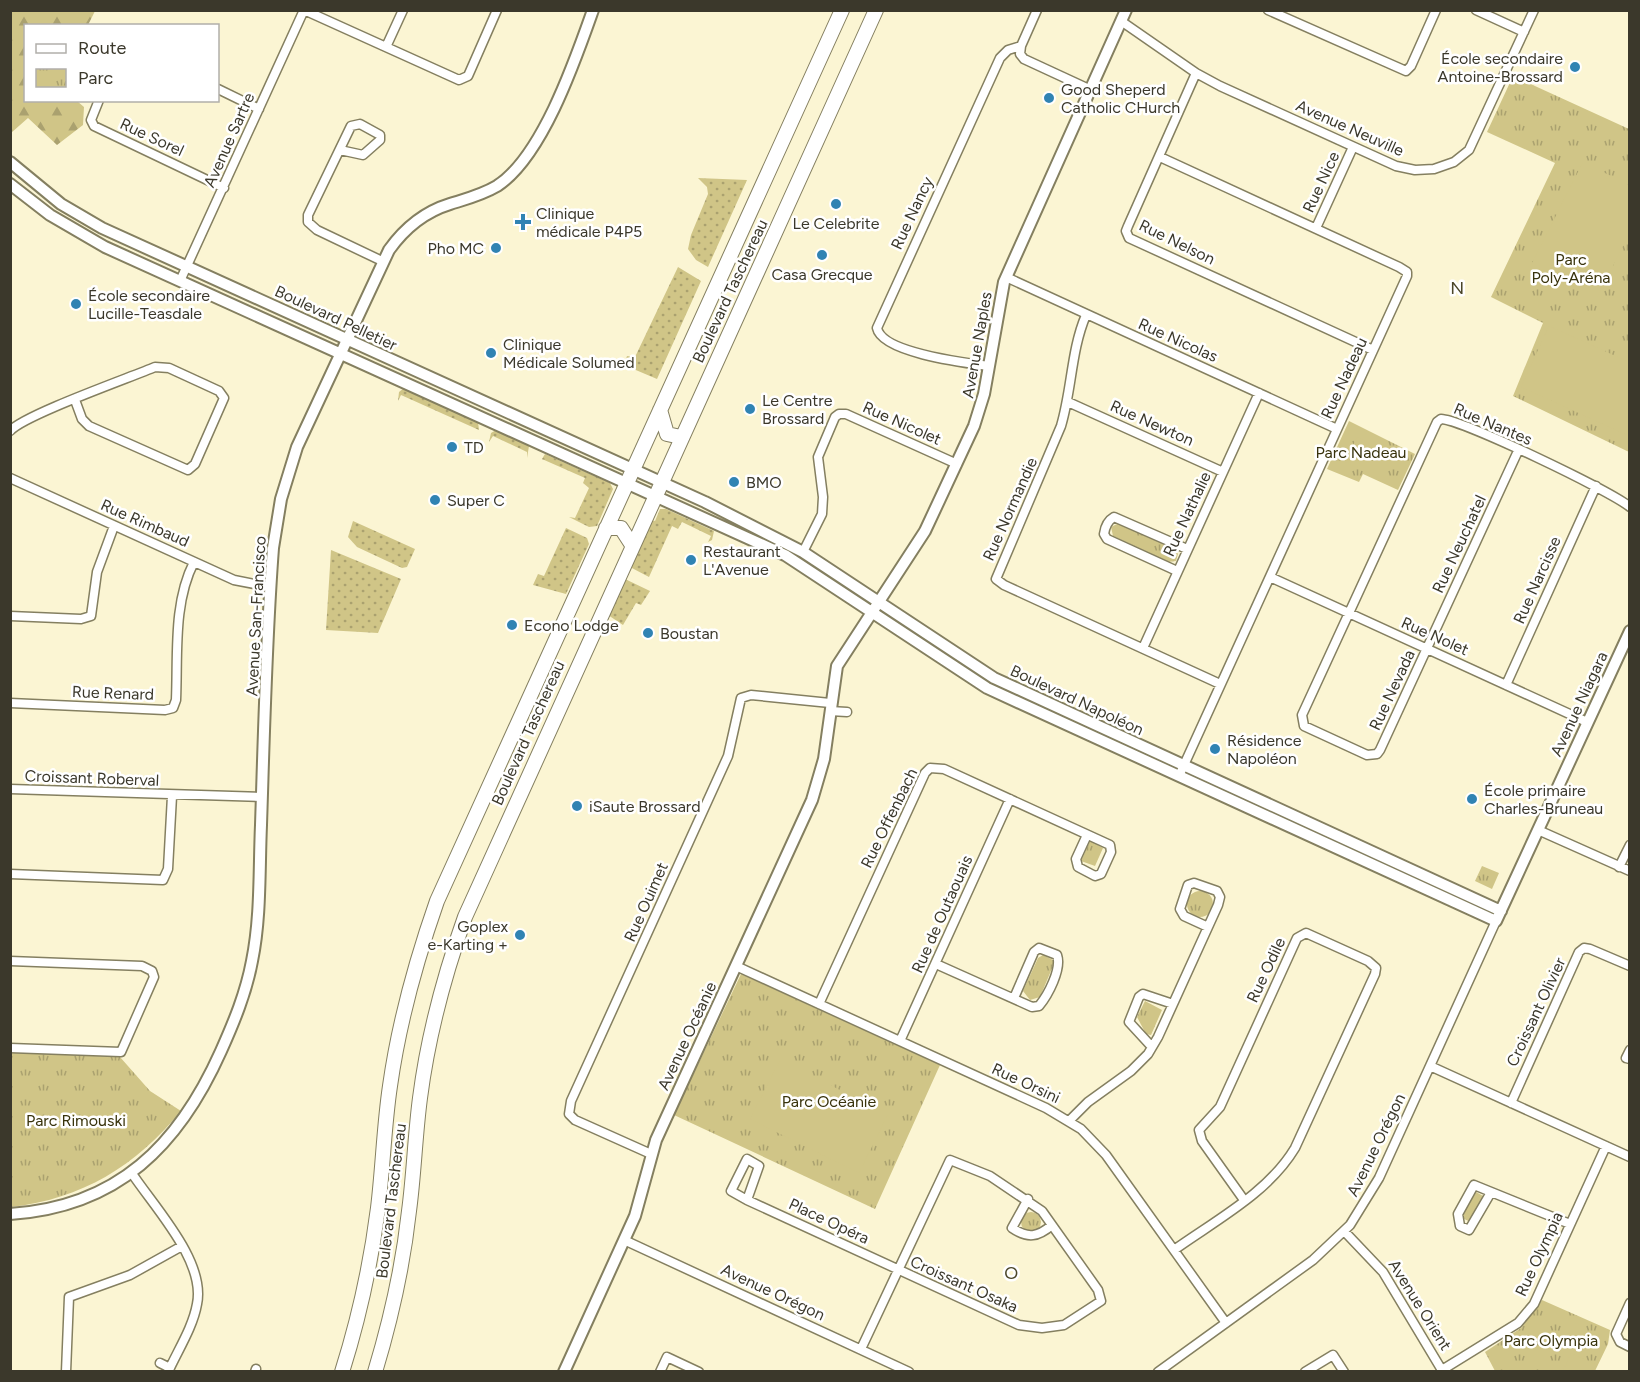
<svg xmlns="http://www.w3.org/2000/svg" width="1640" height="1382" font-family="Figtree,sans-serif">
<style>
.grass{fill:url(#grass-dots)}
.forest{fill:url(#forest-firs)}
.park{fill:url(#park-tufts)}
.pitch{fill:#d0c587}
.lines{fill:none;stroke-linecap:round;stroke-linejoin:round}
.minor-casing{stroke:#847f60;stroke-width:11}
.tertiary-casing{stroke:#847f60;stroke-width:14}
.primary-casing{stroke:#847f60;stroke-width:16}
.minor{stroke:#fff;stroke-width:8}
.tertiary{stroke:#fff;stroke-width:10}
.primary{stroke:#fff;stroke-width:14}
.poi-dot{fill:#3083b3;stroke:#fff;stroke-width:2}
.labels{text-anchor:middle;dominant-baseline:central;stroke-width:5;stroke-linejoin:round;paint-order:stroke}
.poi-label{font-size:16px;fill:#3b382b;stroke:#fff;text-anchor:start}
.street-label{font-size:16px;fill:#3b382b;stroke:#fff}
.park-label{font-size:16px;fill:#39330c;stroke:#fff}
.neighbourhood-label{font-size:18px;letter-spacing:1.5px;fill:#4b4629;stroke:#fff}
</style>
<defs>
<pattern id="grass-dots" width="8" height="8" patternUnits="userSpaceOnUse" patternTransform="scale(1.5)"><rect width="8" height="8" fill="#d0c587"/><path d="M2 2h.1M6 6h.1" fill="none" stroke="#aaa16f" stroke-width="1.8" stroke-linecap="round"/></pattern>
<pattern id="forest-firs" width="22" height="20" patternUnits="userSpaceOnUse" patternTransform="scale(1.5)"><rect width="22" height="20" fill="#d0c587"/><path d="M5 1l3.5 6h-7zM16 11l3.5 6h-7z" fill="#aaa16f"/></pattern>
<pattern id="park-tufts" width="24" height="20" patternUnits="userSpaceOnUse" patternTransform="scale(1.5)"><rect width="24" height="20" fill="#d0c587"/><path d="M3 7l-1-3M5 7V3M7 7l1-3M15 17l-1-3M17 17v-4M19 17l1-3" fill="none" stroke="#aaa16f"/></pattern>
</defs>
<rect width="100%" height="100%" fill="#fbf5d3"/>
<path class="grass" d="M698 178 747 180 708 267 696 260 688 249 691 235 708 194 707 187Z
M678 267 701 281 657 379 624 365 627 356 635 357Z
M404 388 478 422 479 430 401 395 398 401 399 392Z
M496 430 529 446 527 458V452L493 436 489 442 491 433Z
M545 454 610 483 613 489 597 526 589 527 569 517 575 518 589 488 583 483 585 478 542 459 539 464Z
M660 509H666L714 531 712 540 708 542 711 536 682 522 678 529 672 526 649 577 630 567 651 520 655 521Z
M353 521 415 549 407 567 402 568 357 547 348 537Z
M566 528 587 538 589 544 566 594 533 585 538 574 544 576Z
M331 550 401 579 378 633 326 630Z
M625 579 650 591 641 605 636 603 623 625 608 615Z"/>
<path class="forest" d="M10 11H95L88 25 26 26V100L77 101 84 107 83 125 57 145 28 118 11 133Z"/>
<path class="park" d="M1513 76 1629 129V452L1513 396 1543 323 1491 297 1555 163 1487 132Z
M1349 421 1415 454 1398 490 1363 474 1359 482 1327 469Z
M1119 523 1175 549 1178 554 1176 561 1168 562 1113 536 1111 527Z
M1090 841 1103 848 1095 866 1081 861Z
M1482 866 1499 873 1492 889 1475 881Z
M1187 904a13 13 0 1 1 26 0a13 13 0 1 1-26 0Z
M1043 955 1053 960V966L1040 997 1030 1000 1023 991 1038 958Z
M741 974 940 1065 875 1209 674 1115Z
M1145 1001 1162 1010 1151 1035 1146 1034 1137 1017Z
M11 1052 120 1057 150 1091 181 1111C136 1166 82 1199 11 1207Z
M1476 1192 1485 1197 1470 1222 1461 1217Z
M1021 1222a10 10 0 1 1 20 0a10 10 0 1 1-20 0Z
M1542 1300 1610 1330 1608 1344 1595 1371H1495L1485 1352 1521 1328Z"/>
<path class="pitch" d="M1583 162 1629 185V234L1597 298 1531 265Z
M1549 326 1629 362V436L1521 387Z
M1357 437 1369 443 1357 468 1345 462Z
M780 1060 888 1114 859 1173 750 1119Z
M1571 1353 1595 1364 1591 1371H1563Z"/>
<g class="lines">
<g class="minor-casing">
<path id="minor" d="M304 10 459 80 468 76 497 10
M1268 10 1406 71 1411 66 1436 10
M1476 10 1524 32
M1121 21 1196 73 1220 86 1396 166 1415 170 1434 169 1454 162 1469 150 1534 10
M1021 46 1020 54 1024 59 1091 90
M386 47 403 10
M1196 73 1128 226 1126 231 1129 238 1373 350
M218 89 259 109
M99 100 91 120 94 126 224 188
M340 150 363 155 380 140V135L360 124 351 126 308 215V222L317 230 382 261
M1160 157 1399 267 1407 272V276L1179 776
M1316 228 1353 147
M1006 277 1337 429
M180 281 304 10
M1086 315C1071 350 1072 389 1061 426L996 579 1004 585 1220 684
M989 366C967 363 882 353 877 328L1000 58 1008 50 1021 46 1037 10
M1068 402 1223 472
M10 431C24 415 129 378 155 367L169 368 219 391 224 398 195 464 188 470 89 426 82 419 75 400
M1518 451 1380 750 1377 754 1367 755 1304 726 1302 715 1437 422 1441 419C1463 420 1611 491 1630 507
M10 478 234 580 270 587
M803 552 822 514 823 497 818 457 835 417 839 414H846L957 464
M1177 571 1107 539 1104 534C1105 527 1107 521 1114 517L1187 549
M1270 577 1587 722
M10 616 81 619 91 616 97 572 114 526
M1143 648 1259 393
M1506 685 1596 486
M10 703 165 710 173 708 176 700C178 654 173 603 194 562
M830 711 847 712
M10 789 262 797
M1538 830 1630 871
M1619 867 1630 845
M10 874 163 880 168 869 172 796
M10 961 142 966 152 971 154 977 121 1052 10 1048
M936 964 1032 1007 1039 1006C1048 995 1062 969 1057 955L1039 948 1034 952 1014 998
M736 966 1046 1108 1081 1129 1106 1155 1226 1323
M819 1004 925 773 930 768 944 769 1110 845 1111 852 1101 874 1095 876 1078 867 1076 859 1087 835
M900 1041 1010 799
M1152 1047 1129 1022 1139 997 1143 994 1173 1004
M1630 1050 1626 1058 1630 1059
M1430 1066 1630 1157
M1511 1103 1579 952 1584 948 1590 949 1630 966
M1069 1121 1088 1102 1131 1071 1148 1054 1158 1037 1218 905 1220 897 1217 891 1194 883 1188 885 1180 909 1184 916 1208 927
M651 1154 575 1120 569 1114 571 1101 728 756 741 698 751 695 830 703
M131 1172C154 1207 206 1261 197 1304 193 1327 178 1350 168 1372
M1490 1194 1469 1230 1460 1226 1458 1214 1474 1185 1570 1224
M1028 1199 1012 1228C1028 1239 1038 1237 1052 1225
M747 1200 759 1166 747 1159 731 1191 747 1200 1019 1325 1042 1328 1064 1325 1101 1301 1098 1290 1042 1211 990 1176 950 1160 861 1349
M1344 1231 1383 1272 1443 1372
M624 1240 909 1372
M1174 1250C1216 1220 1268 1193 1295 1148L1375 974 1376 968 1368 961 1306 933 1297 938 1220 1107 1199 1130 1202 1141 1244 1200
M1630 1303 1616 1334 1620 1342 1630 1347
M160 1363 170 1368
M1442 1370 1518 1323 1534 1304 1606 1146
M66 1372 69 1297 130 1275 182 1246
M255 1372 256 1369
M660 1372 667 1357 699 1372
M1158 1372 1313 1260 1350 1225 1379 1178 1496 921
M1305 1372 1333 1355 1344 1372"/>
</g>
<g class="tertiary-casing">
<path id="tertiary" d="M10 162 61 204 102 228 705 502 803 552 994 678 1501 911
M10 184 50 215 105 247 785 555 987 688 1496 921 1630 631
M10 1214C118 1207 179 1145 221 1051 234 1022 246 993 252 961 261 917 259 870 261 825 264 733 266 640 273 548L281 499 297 447 389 250C404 229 424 212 450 204 466 199 482 195 497 186 542 157 575 61 593 10
M564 1372 635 1216 656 1140 812 800 824 759 837 666 925 531 974 426 984 394 1004 282 1126 10"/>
</g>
<g class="primary-casing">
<path id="primary" d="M660 410 667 434 681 437
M606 528H621L632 545
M342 1372C359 1318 371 1263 378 1208 383 1167 384 1126 390 1086 399 1022 416 961 437 901L842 10
M375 1372C391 1319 403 1266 409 1211 414 1174 415 1136 420 1098 428 1036 444 976 465 917L876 10"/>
</g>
<use href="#minor" class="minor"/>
<use href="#tertiary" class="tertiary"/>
<use href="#primary" class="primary"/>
</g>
<g class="poi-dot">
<circle cx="1575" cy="67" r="6"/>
<circle cx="1049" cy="98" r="6"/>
<circle cx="836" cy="204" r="6"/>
<path d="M520 213h6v6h6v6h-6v6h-6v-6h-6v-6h6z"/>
<circle cx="496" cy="248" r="6"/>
<circle cx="822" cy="255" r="6"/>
<circle cx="76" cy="304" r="6"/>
<circle cx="491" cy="353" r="6"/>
<circle cx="750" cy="409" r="6"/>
<circle cx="452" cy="447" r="6"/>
<circle cx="734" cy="482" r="6"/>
<circle cx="435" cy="500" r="6"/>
<circle cx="691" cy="560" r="6"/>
<circle cx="512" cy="625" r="6"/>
<circle cx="648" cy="633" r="6"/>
<circle cx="1215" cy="749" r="6"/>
<circle cx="1472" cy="799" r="6"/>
<circle cx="577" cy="806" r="6"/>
<circle cx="520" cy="935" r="6"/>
</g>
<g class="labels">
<g class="poi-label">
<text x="1563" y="58" text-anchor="end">École secondaire<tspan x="1563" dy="18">Antoine-Brossard</tspan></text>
<text x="1061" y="89">Good Sheperd<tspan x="1061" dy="18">Catholic CHurch</tspan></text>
<text x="536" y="213">Clinique<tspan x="536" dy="18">médicale P4P5</tspan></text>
<text x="836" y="223" text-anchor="middle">Le Celebrite</text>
<text x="484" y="248" text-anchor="end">Pho MC</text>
<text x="822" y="274" text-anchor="middle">Casa Grecque</text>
<text x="88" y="295">École secondaire<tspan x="88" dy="18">Lucille-Teasdale</tspan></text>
<text x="503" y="344">Clinique<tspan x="503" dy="18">Médicale Solumed</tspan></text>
<text x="762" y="400">Le Centre<tspan x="762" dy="18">Brossard</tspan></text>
<text x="464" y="447">TD</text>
<text x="746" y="482">BMO</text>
<text x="447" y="500">Super C</text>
<text x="703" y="551">Restaurant<tspan x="703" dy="18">L'Avenue</tspan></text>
<text x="524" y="625">Econo Lodge</text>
<text x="660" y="633">Boustan</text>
<text x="1227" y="740">Résidence<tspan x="1227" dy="18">Napoléon</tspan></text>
<text x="1484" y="790">École primaire<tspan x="1484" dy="18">Charles-Bruneau</tspan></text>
<text x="589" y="806">iSaute Brossard</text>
<text x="508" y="926" text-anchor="end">Goplex<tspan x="508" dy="18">e-Karting +</tspan></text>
</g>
<g class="street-label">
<text transform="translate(1350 128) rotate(24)">Avenue Neuville</text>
<text transform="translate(152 137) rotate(25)">Rue Sorel</text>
<text transform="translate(229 140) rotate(-66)">Avenue Sartre</text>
<text transform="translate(1321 182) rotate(-65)">Rue Nice</text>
<text transform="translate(912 213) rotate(-65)">Rue Nancy</text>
<text transform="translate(1177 242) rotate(26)">Rue Nelson</text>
<text transform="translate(730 291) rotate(-65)">Boulevard Taschereau</text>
<text transform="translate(336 318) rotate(25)">Boulevard Pelletier</text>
<text transform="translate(1178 340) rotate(24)">Rue Nicolas</text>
<text transform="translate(977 345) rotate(-80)">Avenue Naples</text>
<text transform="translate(1344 378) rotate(-65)">Rue Nadeau</text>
<text transform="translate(902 423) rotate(24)">Rue Nicolet</text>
<text transform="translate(1152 423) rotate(24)">Rue Newton</text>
<text transform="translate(1493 424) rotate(23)">Rue Nantes</text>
<text transform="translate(1010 509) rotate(-66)">Rue Normandie</text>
<text transform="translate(1187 514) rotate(-65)">Rue Nathalie</text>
<text transform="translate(145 523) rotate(24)">Rue Rimbaud</text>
<text transform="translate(1459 544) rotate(-65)">Rue Neuchatel</text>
<text transform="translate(1537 580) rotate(-66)">Rue Narcisse</text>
<text transform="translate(256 616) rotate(-87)">Avenue San-Francisco</text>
<text transform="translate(1435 636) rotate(24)">Rue Nolet</text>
<text transform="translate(1392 690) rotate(-65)">Rue Nevada</text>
<text transform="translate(113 693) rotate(2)">Rue Renard</text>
<text transform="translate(1077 700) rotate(25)">Boulevard Napoléon</text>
<text transform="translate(1579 704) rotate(-65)">Avenue Niagara</text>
<text transform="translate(528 733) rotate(-66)">Boulevard Taschereau</text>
<text transform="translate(92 778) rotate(2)">Croissant Roberval</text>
<text transform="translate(889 818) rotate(-64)">Rue Offenbach</text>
<text transform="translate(646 902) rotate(-66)">Rue Ouimet</text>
<text transform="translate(942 914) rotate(-66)">Rue de Outaouais</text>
<text transform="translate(1266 970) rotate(-65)">Rue Odile</text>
<text transform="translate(1536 1012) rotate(-65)">Croissant Olivier</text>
<text transform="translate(687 1036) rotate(-65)">Avenue Océanie</text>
<text transform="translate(1026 1083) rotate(25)">Rue Orsini</text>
<text transform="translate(1376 1145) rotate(-64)">Avenue Orégon</text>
<text transform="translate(391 1201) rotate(-83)">Boulevard Taschereau</text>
<text transform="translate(829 1221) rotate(25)">Place Opéra</text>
<text transform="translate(1539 1254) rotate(-65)">Rue Olympia</text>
<text transform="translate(964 1284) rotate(24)">Croissant Osaka</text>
<text transform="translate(773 1292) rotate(25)">Avenue Orégon</text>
<text transform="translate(1420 1305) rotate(58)">Avenue Orient</text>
</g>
<g class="park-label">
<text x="1571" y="259">Parc<tspan x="1571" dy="18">Poly-Aréna</tspan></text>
<text x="1361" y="452">Parc Nadeau</text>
<text x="829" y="1101">Parc Océanie</text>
<text x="76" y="1120">Parc Rimouski</text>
<text x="1551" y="1340">Parc Olympia</text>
</g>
<g class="neighbourhood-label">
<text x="1458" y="288">N</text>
<text x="1012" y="1273">O</text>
</g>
</g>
<rect width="1640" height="1382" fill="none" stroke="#3b382b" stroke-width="24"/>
<rect x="24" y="24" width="195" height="78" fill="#ffffff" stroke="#b1afaa" stroke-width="1.5"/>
<rect x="36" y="44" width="30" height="9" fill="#ffffff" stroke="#b1afaa" stroke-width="1.5"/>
<text x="78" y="54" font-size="18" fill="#3b382b">Route</text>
<rect x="36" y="69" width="30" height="18" fill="url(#park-tufts)" stroke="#b1afaa" stroke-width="1.5"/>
<text x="78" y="84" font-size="18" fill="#3b382b">Parc</text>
</svg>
